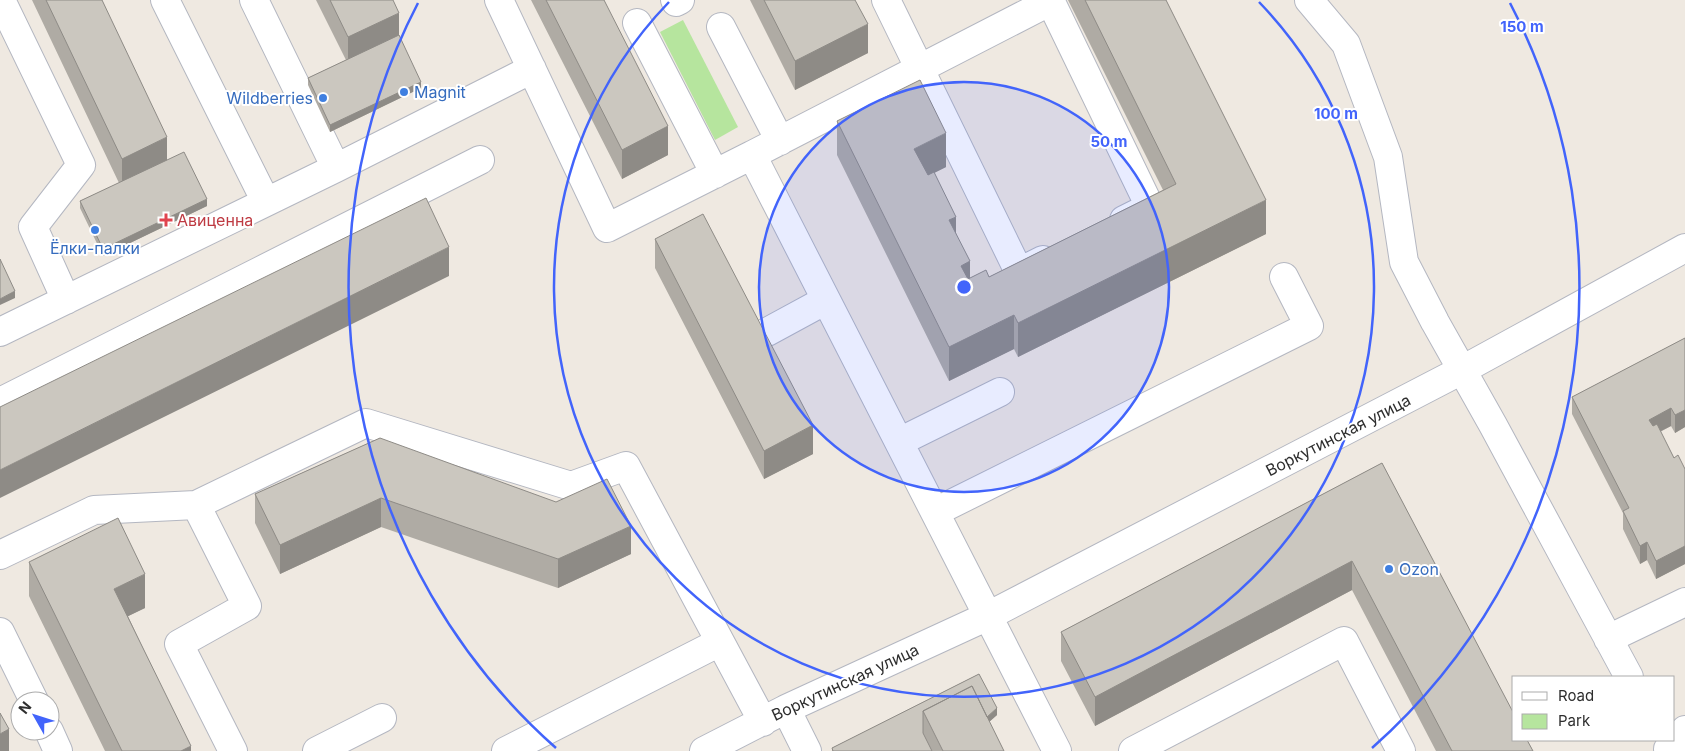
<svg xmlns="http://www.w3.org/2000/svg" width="1685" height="751" font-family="Inter,sans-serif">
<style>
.green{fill:#b6e59e}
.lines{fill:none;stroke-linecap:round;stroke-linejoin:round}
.minor-casing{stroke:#b4b7c1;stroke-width:30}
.minor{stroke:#fff;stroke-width:28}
.wall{fill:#afaba4}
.shaded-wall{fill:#8e8b86}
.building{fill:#cbc7bf;stroke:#8e8b86}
.ring{fill:none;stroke:#4264fb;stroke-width:2.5}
.shop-dot{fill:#3f7fe0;stroke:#fff;stroke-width:2}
.health-dot{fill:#e0444e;stroke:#fff;stroke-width:2}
.labels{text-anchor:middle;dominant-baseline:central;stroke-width:4;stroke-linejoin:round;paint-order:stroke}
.shop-label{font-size:16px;fill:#366cbe;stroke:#fff;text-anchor:start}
.health-label{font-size:16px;fill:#be3a42;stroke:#fff;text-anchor:start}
.street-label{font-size:16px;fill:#2e2e2e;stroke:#fff}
.centre{fill:#4264fb;stroke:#fff;stroke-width:2.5}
.ring-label{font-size:15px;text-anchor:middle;font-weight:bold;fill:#4264fb;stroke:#fff;stroke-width:4;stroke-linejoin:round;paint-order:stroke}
</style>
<rect width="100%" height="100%" fill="#efe9e1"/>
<path class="green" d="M683 20 738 127 715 140 660 32Z"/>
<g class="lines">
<g class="minor-casing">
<path id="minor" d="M1 0 81 165 33 227 66 300
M165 0 266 202
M254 0 336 168
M499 0 607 228 752 155
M675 0 676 2 680 0
M886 0 1019 272 1043 260
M1050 0 1150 207 1124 220
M1309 0 1346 44 1388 157 1404 262 1435 322 1493 425 1629 677
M1051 1 752 155 1057 751
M637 23 715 174
M721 27 780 141
M0 332 336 168 532 69
M767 332 826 300
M0 402 480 160
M899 442 1000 392
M196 505 247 606 179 644 233 751
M935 512 1309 326 1284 277
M0 555 94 510 196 505 366 423 571 486 626 466 763 722
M0 632 34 701
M1608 639 1685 602
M786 709 807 751
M49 731 58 751
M1668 749 1685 730
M317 751 382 718
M506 751 720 642
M704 751 786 709 988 616 1462 370 1685 248
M1133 751 1344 641 1401 751"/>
</g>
<use href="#minor" class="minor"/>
</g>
<path class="wall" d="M32 0H102L167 160 207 206 103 256 80 208V201L119 183Z
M316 0H393L399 35 421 88 330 132 308 85V78L346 60Z
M531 0H604L668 155 622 179Z
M750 0H855L868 53 795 90Z
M1068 0H1166L1266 234 1018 357 1014 349 949 381 837 155V121L946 167 934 173 956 233 970 278 989 277 1163 190Z
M655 239 813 454 764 479 655 268Z
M1685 338V427L1675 433 1671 426 1660 432 1674 458 1685 469V564L1656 579 1647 560 1640 564 1623 529V513L1572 414V397Z
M380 438 631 554 558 588 381 527 280 574 255 523V494Z
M1382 463 1533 751H1436L1352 590 1095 726 1061 661V632Z
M29 562 145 608 128 616 191 751H105L29 596Z
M979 674 997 715 989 722 1004 751H832V748Z"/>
<path class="shaded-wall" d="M399 13V41L348 65V37Z
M868 24V53L795 90V61Z
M421 82V88L330 132V125Z
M668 126V155L622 179V150Z
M946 133V167L914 183V149Z
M167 137V166L122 188V159Z
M207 199V206L103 256V249Z
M1266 200V234L1018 357V323Z
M956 217V250L949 220Z
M449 247V276L0 498V470Z
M970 261V295L961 266Z
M15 291V298L0 305V299Z
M1014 315V349L949 381V347Z
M1671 408V426L1649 437V420Z
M1685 410V427L1675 433V415Z
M813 425V454L764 479V451Z
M381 498V527L280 574V545Z
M631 526V554L558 588V559Z
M1647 542V560L1640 564V546Z
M1685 546V564L1656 579V561Z
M1352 561V590L1095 726V697Z
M145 574V608L114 623V589Z
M997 708V715L980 730V724Z
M9 729V751H0V734Z
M191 746V751H181Z"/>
<path class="building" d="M46 0H102L167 137 122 159Z
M330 0H393L399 13 348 37Z
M546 0H604L668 126 622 150Z
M764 0H855L868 24 795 61Z
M1085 0H1166L1266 200 1018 323 1014 315 949 347 837 121 920 80 946 133 914 149 928 175 934 172 956 217 949 220 970 261 961 266 968 279 986 270 989 277 1176 184Z
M399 35 421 82 330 125 308 78Z
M184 152 207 199 103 249 80 201Z
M426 198 449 247 0 470V407Z
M703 214 813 425 764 451 655 239Z
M0 259 15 291 0 299Z
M1685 338V410L1675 415 1671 408 1649 420 1653 426 1657 424 1674 458 1678 455 1685 469V546L1656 561 1647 542 1640 546 1623 511 1629 508 1572 397Z
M380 438 556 502 607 479 631 526 558 559 381 498 280 545 255 494Z
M1382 463 1514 714V740H1527L1533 751H1452L1352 561 1095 697 1061 632Z
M118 518 145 574 114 589 191 746 181 751H122L29 562Z
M979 674 997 708 987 717 972 686 923 711V733L932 751H833L832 748Z
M972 686 1004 751H943L923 711Z
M0 713 9 729 0 734Z"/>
<circle cx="964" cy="287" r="205" fill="#4264fb" fill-opacity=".12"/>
<g class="ring">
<circle cx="964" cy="287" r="205"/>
<path d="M1259 2A410 410 0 1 1 669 2"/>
<path d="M556 748A616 616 0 0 1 418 3M1510 3A616 616 0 0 1 1372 748"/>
</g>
<g class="shop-dot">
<circle cx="404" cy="92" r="5"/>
<circle cx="323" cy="98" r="5"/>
<circle cx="95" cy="230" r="5"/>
<circle cx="1389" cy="569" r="5"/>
</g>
<path class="health-dot" d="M163.5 212.5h5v5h5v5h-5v5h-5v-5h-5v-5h5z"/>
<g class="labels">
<g class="shop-label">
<text x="414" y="92">Magnit</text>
<text x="313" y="98" text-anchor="end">Wildberries</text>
<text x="95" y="248" text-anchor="middle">Ёлки-палки</text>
<text x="1399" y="569">Ozon</text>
</g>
<g class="health-label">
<text x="177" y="220">Авиценна</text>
</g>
<g class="street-label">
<text transform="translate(1338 435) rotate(-27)">Воркутинская улица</text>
<text transform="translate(845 682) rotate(-25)">Воркутинская улица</text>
</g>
</g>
<circle cx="964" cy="287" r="8" class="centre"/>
<g class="ring-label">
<text x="1522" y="32">150 m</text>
<text x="1336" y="119">100 m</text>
<text x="1109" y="147">50 m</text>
</g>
<rect x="1512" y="676" width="162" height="65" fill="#ffffff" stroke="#ababab"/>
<rect x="1522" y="692" width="25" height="8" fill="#ffffff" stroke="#ababab"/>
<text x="1558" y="701" font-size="15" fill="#2e2e2e">Road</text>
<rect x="1522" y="714" width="25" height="15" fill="#b6e59e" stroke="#ababab"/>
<text x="1558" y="726" font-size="15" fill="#2e2e2e">Park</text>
<g transform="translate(35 716) rotate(309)"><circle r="24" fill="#ffffff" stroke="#ababab"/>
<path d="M0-4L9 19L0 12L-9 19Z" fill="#4264fb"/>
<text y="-8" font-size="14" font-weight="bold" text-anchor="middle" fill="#2e2e2e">N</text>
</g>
</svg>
